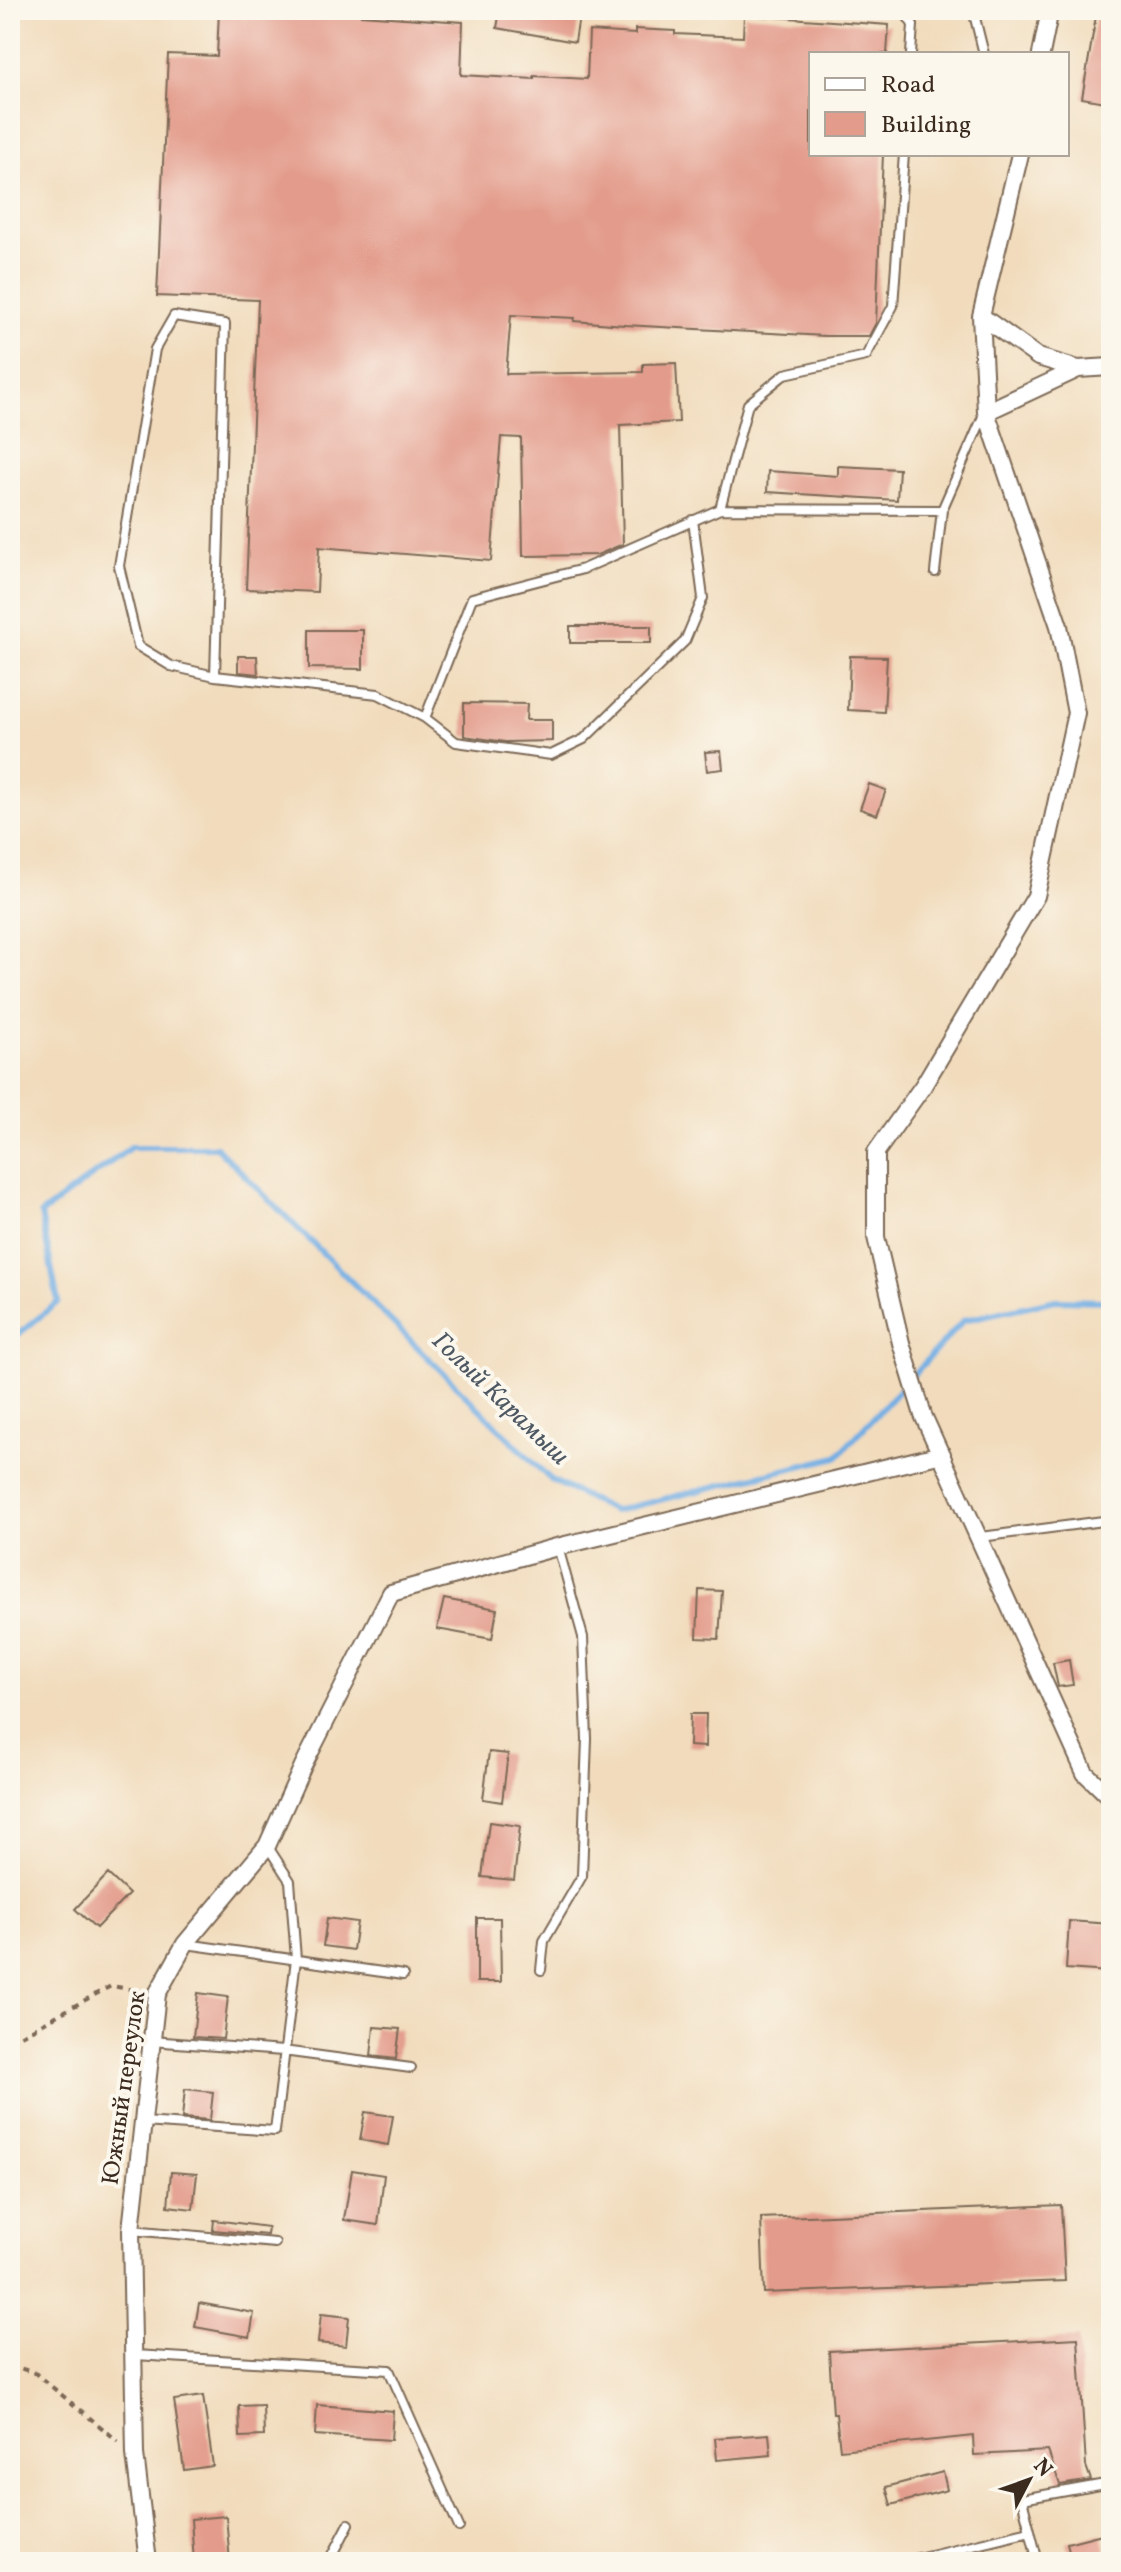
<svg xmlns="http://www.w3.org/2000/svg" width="1121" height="2572" font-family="Vollkorn,serif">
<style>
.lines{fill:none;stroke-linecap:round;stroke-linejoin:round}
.stream{stroke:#72ade3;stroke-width:6}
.building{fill:#e39c8c}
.service-casing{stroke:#7b6855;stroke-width:12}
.minor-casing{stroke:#7b6855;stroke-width:20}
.path{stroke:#7b6855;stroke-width:4;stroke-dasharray:6 6;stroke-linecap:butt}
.service{stroke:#fff;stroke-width:8}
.minor{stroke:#fff;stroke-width:16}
.labels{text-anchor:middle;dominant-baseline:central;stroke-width:8;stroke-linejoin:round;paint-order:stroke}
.street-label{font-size:24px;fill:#3b2a1e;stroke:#fbf7ec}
.water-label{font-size:26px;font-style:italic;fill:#4e5863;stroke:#fbf7ec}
</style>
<rect width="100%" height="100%" fill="#fbf7ec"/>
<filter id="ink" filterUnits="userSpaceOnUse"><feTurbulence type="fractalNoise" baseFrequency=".0125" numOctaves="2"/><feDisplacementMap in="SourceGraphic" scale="16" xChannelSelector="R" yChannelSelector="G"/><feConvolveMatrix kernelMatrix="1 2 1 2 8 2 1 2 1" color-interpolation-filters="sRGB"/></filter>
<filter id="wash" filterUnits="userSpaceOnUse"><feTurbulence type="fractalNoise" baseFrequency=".006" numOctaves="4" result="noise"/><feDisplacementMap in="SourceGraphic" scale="32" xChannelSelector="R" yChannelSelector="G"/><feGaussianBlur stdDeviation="1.8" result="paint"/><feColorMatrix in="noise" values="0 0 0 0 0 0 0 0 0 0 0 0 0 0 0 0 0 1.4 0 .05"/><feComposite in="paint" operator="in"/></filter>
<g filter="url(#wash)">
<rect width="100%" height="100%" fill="#f1dbbc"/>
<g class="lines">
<path class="stream" d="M10 1341 58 1302 41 1214 131 1147H216L551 1480 614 1511 837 1457 964 1320 1056 1300 1111 1301"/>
</g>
<g id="blocks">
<path class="building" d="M219 10H361V15L463 22 461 75 534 79V76L587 79 589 31 635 34V29L675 31V34L743 37 744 15 889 25 887 54H811V154H883L876 323 869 336H825L625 325 574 321 575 318 511 315 506 374 643 372V364L676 363 679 422 620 425 623 544 597 555 523 556 521 438 501 437 491 561 319 547 317 592 246 589 258 300 157 296 168 54 217 56Z
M500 10H580L575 42 497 28Z
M1097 10H1111V103L1082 98Z
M838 466 899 469 897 500 767 492 768 471 838 476Z
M570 626H651V643H570Z
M309 630H363V669L309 668Z
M238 656H257L258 674 238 672Z
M850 656 887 657 884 712 848 710Z
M464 703 527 704 526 720H552V741L505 742 464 736Z
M721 751 723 769 707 771 705 752Z
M869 784 886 790 877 815 860 809Z
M699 1590 722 1591 719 1639 697 1638Z
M444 1599 497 1609 492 1639 437 1629Z
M1069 1660 1073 1685 1058 1687 1053 1663Z
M690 1714H706L705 1747 689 1746Z
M489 1752 508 1754 502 1802 483 1799Z
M489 1822 520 1826 514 1880 482 1877Z
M108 1874 129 1894 96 1928 75 1909Z
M327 1918 357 1922 353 1950 323 1946Z
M477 1918H500L501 1982H477Z
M1069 1921 1111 1924 1109 1972 1066 1969Z
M198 1993 228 1997 223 2039 193 2037Z
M374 2027 400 2029 396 2059 371 2056Z
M185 2089 213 2092 210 2120 182 2118Z
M365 2112 393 2116 388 2145 360 2140Z
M352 2170 384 2175 378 2225 344 2220Z
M171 2172 197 2174 193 2209 168 2206Z
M1061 2205 1065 2281 764 2293 761 2218Z
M214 2220 268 2227 267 2235 213 2230Z
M199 2303 254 2313 250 2337 195 2327Z
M321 2314 349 2317 346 2346 318 2343Z
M1078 2338 1086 2466 1091 2480 1060 2485 1048 2451 974 2455 973 2436 840 2450 836 2414H833L829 2351Z
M203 2396 213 2466 184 2470 174 2400Z
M263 2405 264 2436 240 2437 239 2406Z
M317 2405 393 2411 391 2440 315 2435Z
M769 2434 771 2455 717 2460 715 2438Z
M943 2472 947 2490 891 2505 886 2487Z
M226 2516 230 2562H194L191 2519Z
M1102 2534 1109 2562H1072L1067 2543Z"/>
</g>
</g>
<g filter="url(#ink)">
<use href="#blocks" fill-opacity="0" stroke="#7b6855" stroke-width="2"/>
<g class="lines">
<g class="service-casing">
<path id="service" d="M903 10 913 25 911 54
M973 10 984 54
M720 509 748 404 785 374 866 356 893 306 904 154
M935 572 942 510 985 412
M215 676 171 666 138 646 119 566 155 349 174 316 225 324 215 676 378 694 425 718 472 598 583 569 720 509 942 510
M425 718 456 742 551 755 584 739 685 641 703 598 693 520
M981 1537 1111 1520
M186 1944 403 1975
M541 1970 544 1941 582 1876 587 1739 583 1637 558 1547
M151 2041 283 2051 411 2068
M143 2122 275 2131 296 1959 290 1881 268 1847
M131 2230 275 2243
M135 2355 389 2370 459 2527
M329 2562 349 2524
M901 2562 1030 2531
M1038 2562 1022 2499 1111 2483"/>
</g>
<g class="minor-casing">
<path id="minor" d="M1041 54 1050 10
M1020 154 981 316 986 412 1059 626 1076 713 1036 896 923 1086 876 1152V1237L901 1343 923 1415 1085 1773 1111 1798
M981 316 1038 357 1078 369
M986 412 1078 369 1111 367
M148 2562 135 2454 131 2230 157 1994 185 1944 267 1846 303 1766 391 1593 557 1547 942 1454"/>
</g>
<path class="path" d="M10 2041 111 1986 141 1991
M10 2365 35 2373 118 2441"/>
<use href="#service" class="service"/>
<use href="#minor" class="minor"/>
</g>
</g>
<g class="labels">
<g class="street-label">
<text transform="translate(125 2088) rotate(-82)">Южный переулок</text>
</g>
<g class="water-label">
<text transform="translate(500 1399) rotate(44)">Голый Карамыш</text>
</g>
</g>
<rect width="1121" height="2572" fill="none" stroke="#fbf7ec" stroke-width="40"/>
<rect x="809" y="52" width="260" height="104" fill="#fbf7ec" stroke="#aea59a" stroke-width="2"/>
<rect x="825" y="78" width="40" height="12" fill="#ffffff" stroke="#aea59a" stroke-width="2"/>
<text x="881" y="92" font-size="24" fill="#3b2a1e">Road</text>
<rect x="825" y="112" width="40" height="24" fill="#e39c8c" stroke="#aea59a" stroke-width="2"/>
<text x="881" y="132" font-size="24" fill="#3b2a1e">Building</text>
<g transform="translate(1029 2480) rotate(49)" stroke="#fbf7ec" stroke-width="6" paint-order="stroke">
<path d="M0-6L14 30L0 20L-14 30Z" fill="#3b2a1e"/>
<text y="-12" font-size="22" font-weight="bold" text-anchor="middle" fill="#3b2a1e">N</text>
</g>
</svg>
